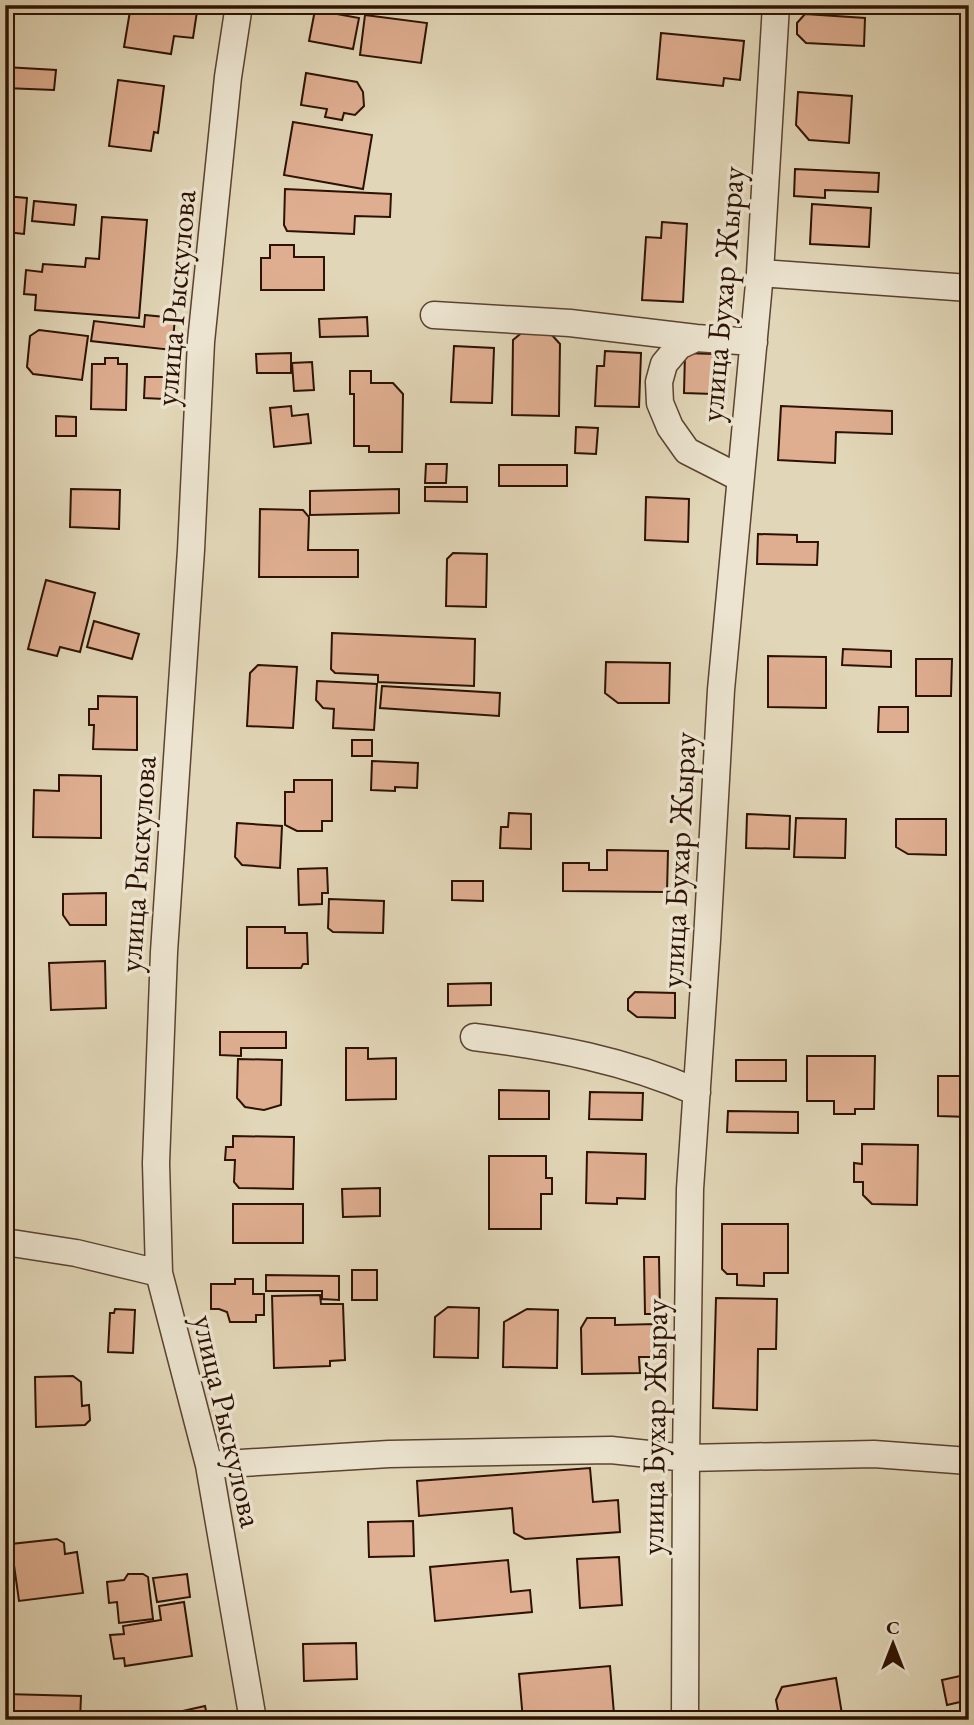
<svg xmlns="http://www.w3.org/2000/svg" width="974" height="1725" font-family="'EB Garamond',serif">
<style>
.building{fill:#dfae91;stroke:#2d1203;stroke-width:2}
.lines{fill:none;stroke-linecap:round;stroke-linejoin:round}
.minor-casing{stroke:#5a4330;stroke-width:29}
.minor{stroke:#ece4d0;stroke-width:26}
.labels{text-anchor:middle;dominant-baseline:central;stroke-width:7;stroke-linejoin:round;paint-order:stroke}
.street-label{font-size:32px;fill:#2d1203;stroke:#ece4d0}
</style>
<rect width="100%" height="100%" fill="#e1d6b7"/>
<filter id="stains"><feTurbulence type="fractalNoise" baseFrequency=".00286" numOctaves="4"/><feColorMatrix values="0 0 0 0 .2 0 0 0 0 .09 0 0 0 0 .02 0 0 0 .5 -.17"/></filter>
<radialGradient id="worn" r=".72"><stop offset=".6" stop-color="#630" stop-opacity="0"/><stop offset="1" stop-color="#630" stop-opacity=".3"/></radialGradient>
<path class="building" d="M131 5H198L193 38 174 36 171 54 124 47Z
M315 10 359 18 353 49 309 41Z
M805 14 865 18 864 46 806 43 797 34V23Z
M365 15 427 23 421 63 360 55Z
M661 33 744 41 740 80 724 78 723 86 657 79Z
M5 67 56 70 54 90 5 88Z
M306 73 357 82 363 92 364 106 355 115 344 113 342 120 325 117 327 109 301 105Z
M118 80 164 86 158 133 154 132 151 151 109 146Z
M798 92 852 96 849 143 809 140 796 125Z
M293 122 372 135 363 189 284 175Z
M795 169 879 173 878 192 825 190V198L794 196Z
M285 189 391 194 390 217 355 216 354 234 287 231 284 225Z
M5 196 27 198 24 234 6 232 7 223H5Z
M34 201 76 205 74 225 32 221Z
M812 204 871 208 869 247 810 244Z
M102 217 147 220 139 318 35 310 36 295 24 294 26 270 42 272 43 264 85 267 86 258 99 259Z
M662 222 687 224 683 302 642 300 646 237 661 238Z
M270 245H294V257H324V290H261V258H270Z
M145 315 175 318 172 350 91 341 94 321 144 327Z
M367 317 368 336 320 337 319 319Z
M39 330 88 336 82 380 33 374 27 367 30 336Z
M525 330 551 334 560 344 559 416 512 415 513 340Z
M454 346 494 348 492 403 451 402Z
M605 351 641 353 639 407 595 406 597 366H604Z
M291 353V373H257L256 354Z
M685 353 714 354 713 394 684 393Z
M105 358H118V364H127L126 410 91 409 92 364H105Z
M312 362 314 390 294 391 292 363Z
M350 371H371V383H393L403 394 402 452H369V446H354V394H350Z
M145 377H164V399L144 398Z
M291 406 292 416 308 414 311 443 274 447 270 408Z
M781 406 892 411V434L836 432 835 463 778 460Z
M56 416 76 417V436H56Z
M576 427 598 428 596 454 575 453Z
M426 464H447L446 483H425Z
M499 465H567V486H499Z
M425 487H467V502L425 501Z
M71 489 120 490 119 529 70 527Z
M399 489V513L310 515V491Z
M646 497 689 499 688 542 645 540Z
M260 509 303 510 309 517 308 550H358V577H259Z
M758 534 797 535V542H818L817 565 757 564Z
M453 553 487 554 486 607 446 606 447 559Z
M46 580 95 593 80 652 60 647 57 656 28 649Z
M94 621 139 634 132 659 87 647Z
M332 633 475 639 474 686 378 682V675L335 673 331 669Z
M843 649 891 651V667L842 665Z
M768 656 826 657V708L768 707Z
M916 659H952L951 696H916Z
M606 662 670 663 669 703H618L605 693Z
M258 665 297 667 293 728 247 726 250 673Z
M317 681 377 684 374 730 333 728 334 709 323 708 316 700Z
M382 686 500 693 499 716 380 708Z
M98 696 137 697V750L93 749 94 725H89V709H98Z
M879 707H908V732H878Z
M352 740H372V756H352Z
M372 761 418 763 417 788 395 787V791L371 790Z
M59 775 101 776V838L33 837 34 790 59 791Z
M294 780H332V821H322V831H297L285 825V792H294Z
M509 813 531 814V849L500 848 501 827H508Z
M747 814 790 816 789 849 746 848Z
M796 818 846 819 845 858 794 857Z
M896 819H946V855L908 854 896 847Z
M237 823 282 826 280 868 242 865 235 857Z
M607 850 668 851 667 892 563 891V863H589V870H607Z
M327 868 328 893H322V904L299 905 298 869Z
M452 881H483V901L452 900Z
M106 893V925H70L63 915V894Z
M329 899 384 901 383 933 333 932 328 928Z
M247 927H285V933H307L308 964H303L301 968H247Z
M105 961 106 1008 51 1010 49 963Z
M491 983V1005L448 1006V984Z
M635 992 675 993V1018L637 1017 628 1010V999Z
M220 1032H286V1048H241V1056L220 1055Z
M346 1048H368V1059L396 1058V1099L346 1100Z
M807 1056H875L874 1109H855V1114H834V1101H807Z
M238 1059 282 1060 281 1105 264 1110 245 1107 237 1098Z
M736 1060H786V1081H736Z
M938 1076H969V1117L938 1116Z
M499 1090 549 1091V1119H499Z
M590 1092 643 1093 642 1120 589 1119Z
M728 1111 798 1112V1133L727 1132Z
M233 1136 294 1137 293 1189 239 1188 234 1182 235 1160H225L226 1147H233Z
M862 1144 918 1145 917 1205 872 1204 863 1195V1182H854V1163L862 1164Z
M587 1152 646 1154 645 1199 617 1198V1204L586 1203Z
M489 1156H546V1178H552V1194H541V1229H489Z
M380 1188V1216L343 1217 342 1189Z
M233 1204H303V1243H233Z
M722 1224H788V1273H764V1286L737 1285V1274H727L722 1269Z
M644 1257H659L660 1314H645Z
M352 1270H377V1300H352Z
M266 1275 339 1276V1300L322 1299V1291H266Z
M235 1279H253V1294H264V1315H256V1322H230L227 1312 219 1309H211V1284H235Z
M320 1295 321 1304H343L345 1360 330 1361V1366L274 1368 272 1296Z
M716 1298 777 1299 776 1349H758L757 1410 713 1408Z
M448 1307 479 1308 478 1358 434 1357 435 1317Z
M115 1309 135 1310 133 1353 108 1352 110 1313H114Z
M527 1309 558 1310 557 1368 503 1367 504 1322Z
M587 1318H615V1325L656 1324 657 1357H639L640 1373 582 1374 581 1328Z
M73 1376 81 1382 82 1406 89 1405 90 1420 85 1425 36 1427 35 1377Z
M590 1468 593 1502 618 1500 620 1532 525 1539 514 1533 512 1508 419 1516 417 1481Z
M413 1521 414 1556 369 1557 368 1522Z
M57 1539 64 1543 65 1554 77 1552 83 1593 19 1601 11 1544Z
M619 1557 622 1605 580 1608 577 1559Z
M508 1560 511 1592 530 1590 532 1612 435 1621 430 1567Z
M128 1574H143L148 1577 153 1619 119 1623 117 1602 109 1603 107 1582 124 1580Z
M187 1574 190 1597 157 1602 153 1578Z
M184 1602 192 1656 125 1666 124 1658 114 1659 110 1635 124 1634 123 1626 161 1620 159 1606Z
M356 1643 357 1679 304 1681 303 1644Z
M610 1666 614 1714 546 1720H523L519 1674Z
M969 1674V1700L947 1705 942 1680Z
M836 1678 843 1720H785L779 1716 776 1700 782 1687Z
M5 1694 81 1696 80 1720H22V1715L7 1714 5 1712Z
M205 1706 208 1720H179L178 1712Z
M936 1711 952 1716 969 1713V1720H928Z"/>
<g class="lines">
<g class="minor-casing">
<path id="minor" d="M239 5 228 77 201 342 191 550 164 952 156 1163 159 1273 209 1465 253 1720
M760 273 969 288
M434 315 570 323 696 338 754 342
M696 338 679 346 664 364 659 382 660 403 670 427 687 451 740 478
M474 1037C553 1047 624 1060 697 1092
M5 1242 76 1253 159 1273
M209 1465 389 1454 611 1450 686 1458 874 1454 969 1461
M685 1720 686 1458 690 1189 707 940 721 690 760 273 776 5"/>
</g>
<use href="#minor" class="minor"/>
</g>
<g class="labels">
<g class="street-label">
<text transform="translate(722 294) rotate(-85)">улица Бухар Жырау</text>
<text transform="translate(175 298) rotate(-85)">улица Рыскулова</text>
<text transform="translate(678 860) rotate(-87)">улица Бухар Жырау</text>
<text transform="translate(137 864) rotate(-86)">улица Рыскулова</text>
<text transform="translate(228 1421) rotate(77)">улица Рыскулова</text>
<text transform="translate(654 1427) rotate(-89)">улица Бухар Жырау</text>
</g>
</g>
<rect width="974" height="1725" fill="none" stroke="#e1d6b7" stroke-width="28"/>
<rect x="7" y="7" width="960" height="1711" fill="none" stroke="#2d1203" stroke-width="3.5"/>
<rect x="14" y="14" width="946" height="1697" fill="none" stroke="#2d1203" stroke-width="2"/>
<g transform="translate(893 1644)" stroke="#ece4d0" stroke-width="5" paint-order="stroke">
<path d="M0-5L12 26L0 18L-12 26Z" fill="#2d1203"/>
<text y="-10" font-size="19" font-weight="bold" text-anchor="middle" fill="#2d1203">С</text>
</g>
<rect width="100%" height="100%" filter="url(#stains)"/>
<rect width="100%" height="100%" fill="url(#worn)"/>
</svg>
